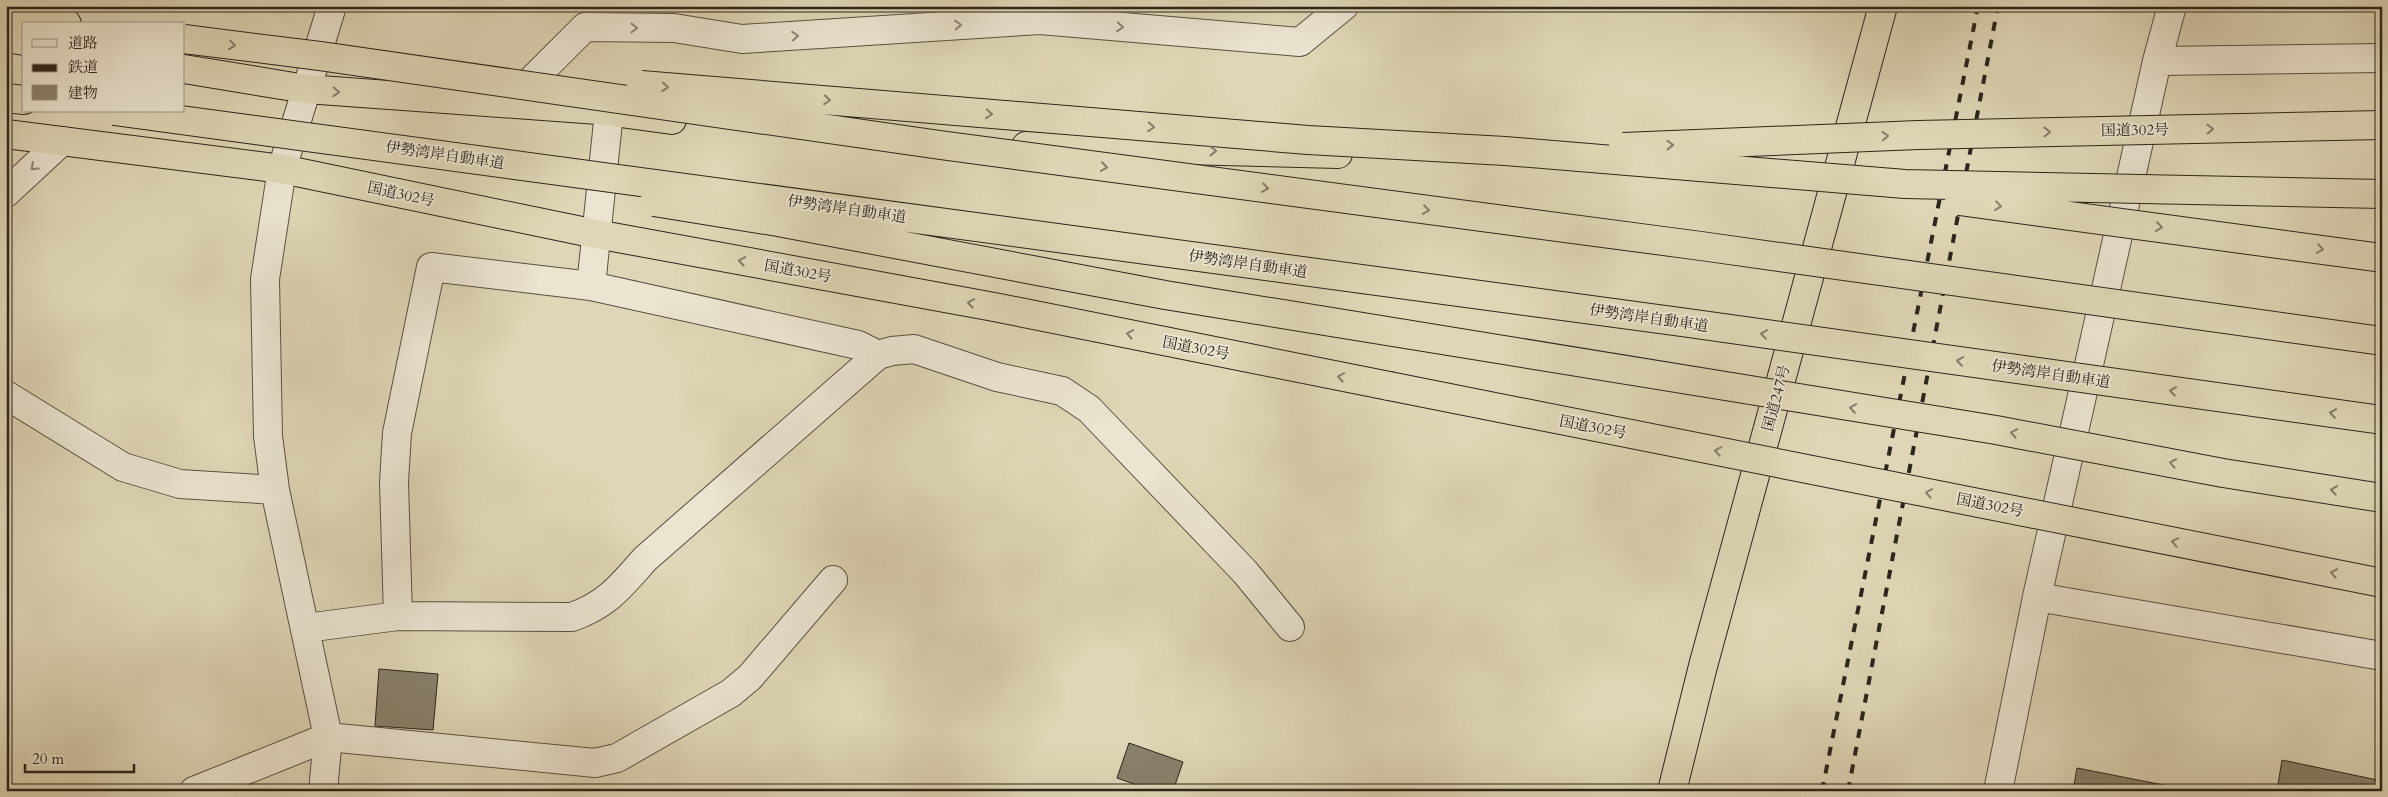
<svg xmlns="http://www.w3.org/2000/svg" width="2388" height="797" font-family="Cardo,'Noto Serif JP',serif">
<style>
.building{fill:#89816c;stroke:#2c251b}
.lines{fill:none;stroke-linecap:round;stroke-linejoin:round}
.minor-casing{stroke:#585142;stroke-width:30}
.highway-casing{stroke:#2c251b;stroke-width:30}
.minor{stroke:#eae4d0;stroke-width:28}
.highway{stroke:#ded6b6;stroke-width:28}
.rail{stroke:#2c251b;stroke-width:4;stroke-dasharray:9 9;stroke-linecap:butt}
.highway-bridge-casing{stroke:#2c251b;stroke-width:30;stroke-linecap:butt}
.highway-bridge{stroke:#ded6b6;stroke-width:28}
.oneway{stroke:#8b8476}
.oneway2{stroke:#857e68}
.labels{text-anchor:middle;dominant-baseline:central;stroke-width:4;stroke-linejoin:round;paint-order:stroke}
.street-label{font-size:15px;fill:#2c251b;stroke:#eae4d0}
</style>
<rect width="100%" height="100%" fill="#ded6b6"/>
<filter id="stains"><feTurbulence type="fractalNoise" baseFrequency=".004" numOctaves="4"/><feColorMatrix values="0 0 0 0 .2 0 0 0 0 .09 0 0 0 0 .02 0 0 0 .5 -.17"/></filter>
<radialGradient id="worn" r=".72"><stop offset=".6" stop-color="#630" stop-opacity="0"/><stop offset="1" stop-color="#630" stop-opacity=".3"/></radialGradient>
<path class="building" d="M379 669 438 674 433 730 375 726Z
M1129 743 1183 762 1173 791H1154L1117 778Z
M2282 760 2382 781V791H2277Z
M2077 768 2194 791H2073Z"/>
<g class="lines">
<g class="minor-casing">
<path id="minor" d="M2157 61 2382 58
M513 99 585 27 674 28 742 39 1040 20 1300 42 1344 6
M6 193 62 141
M591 286 609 112
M6 395 123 467 180 484 275 490
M2037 597 2382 656
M398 616 394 482 397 433 431 267 591 286 858 345 878 355
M306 628 398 616 572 617C608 604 621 586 645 559L878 355 892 351 914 349 997 377 1062 391 1089 409 1245 572 1290 627
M194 791 328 737 595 763 617 758 731 693 750 677 833 580
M323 791 328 737 275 490 268 436 265 279 282 169 332 6
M1998 791 2037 597 2157 61 2172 6"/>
</g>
<g class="highway-casing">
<path id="highway" d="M6 16 67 24
M6 38 24 41
M184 69 306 89 598 110 672 120
M6 98 24 100
M6 134 282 169 596 234 994 307 1389 386
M1026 146 1338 154
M1672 791 1703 666 1883 6"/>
</g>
<use href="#minor" class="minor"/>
<use href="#highway" class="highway"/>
<path class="rail" d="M1822 791 1978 6
M1848 791 1998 6"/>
<g class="highway-bridge-casing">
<path id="highway-bridge" d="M184 39 320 56 940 145 1701 246 2382 341
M641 85 1308 140 1505 151 1905 184 2382 194
M114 111 1681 322 2382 420
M1623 147 1918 135 2382 125
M1959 201 2382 258
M654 202 778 222 1165 295 1996 430 2223 473 2382 498
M1389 386 2382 583"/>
</g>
<use href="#highway-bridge" class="highway-bridge"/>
</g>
<defs><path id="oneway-chevron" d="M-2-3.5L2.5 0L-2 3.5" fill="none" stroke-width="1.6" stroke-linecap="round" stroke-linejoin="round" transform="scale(1.25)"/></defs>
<g class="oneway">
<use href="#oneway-chevron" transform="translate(958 25) rotate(-4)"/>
<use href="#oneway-chevron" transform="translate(1120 27) rotate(5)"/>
<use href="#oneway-chevron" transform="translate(634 28) rotate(1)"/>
<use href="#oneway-chevron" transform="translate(795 36) rotate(-4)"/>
<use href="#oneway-chevron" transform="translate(34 167) rotate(137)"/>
</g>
<g class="oneway2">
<use href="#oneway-chevron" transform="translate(232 45) rotate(7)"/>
<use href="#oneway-chevron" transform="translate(665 87) rotate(5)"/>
<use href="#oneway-chevron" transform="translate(336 92) rotate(4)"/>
<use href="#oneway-chevron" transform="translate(827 100) rotate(5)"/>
<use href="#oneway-chevron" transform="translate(989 114) rotate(5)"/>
<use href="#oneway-chevron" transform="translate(1151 127) rotate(5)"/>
<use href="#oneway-chevron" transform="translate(2210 129) rotate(-1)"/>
<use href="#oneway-chevron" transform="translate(2047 132) rotate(-1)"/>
<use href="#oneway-chevron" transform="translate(1885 136) rotate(-2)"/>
<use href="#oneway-chevron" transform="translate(1670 145) rotate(-2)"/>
<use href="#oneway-chevron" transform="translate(1213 151) rotate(1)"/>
<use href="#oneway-chevron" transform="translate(1104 167) rotate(8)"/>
<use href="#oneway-chevron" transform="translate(1265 188) rotate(8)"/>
<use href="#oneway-chevron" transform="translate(1998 206) rotate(7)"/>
<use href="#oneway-chevron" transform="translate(1426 210) rotate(8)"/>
<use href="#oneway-chevron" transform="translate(2159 227) rotate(8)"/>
<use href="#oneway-chevron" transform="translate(2320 249) rotate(8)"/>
<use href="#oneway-chevron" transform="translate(742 261) rotate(-170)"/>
<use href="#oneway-chevron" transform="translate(971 303) rotate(-170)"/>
<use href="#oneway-chevron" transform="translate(1130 334) rotate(-169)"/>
<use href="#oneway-chevron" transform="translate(1764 334) rotate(-172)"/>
<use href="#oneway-chevron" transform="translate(1960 361) rotate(-172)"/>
<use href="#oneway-chevron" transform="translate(1341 377) rotate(-169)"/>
<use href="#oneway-chevron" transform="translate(2173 391) rotate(-172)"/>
<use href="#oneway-chevron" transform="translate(1853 408) rotate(-171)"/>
<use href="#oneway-chevron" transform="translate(2333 413) rotate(-172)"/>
<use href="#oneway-chevron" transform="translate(2014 433) rotate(-169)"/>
<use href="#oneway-chevron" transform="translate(1718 451) rotate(-169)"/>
<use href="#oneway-chevron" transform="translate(2173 463) rotate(-169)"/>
<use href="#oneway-chevron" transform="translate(2334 490) rotate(-171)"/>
<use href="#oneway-chevron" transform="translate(1929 493) rotate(-169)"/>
<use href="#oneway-chevron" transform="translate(2175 542) rotate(-169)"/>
<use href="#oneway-chevron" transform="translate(2334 573) rotate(-169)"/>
</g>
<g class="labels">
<g class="street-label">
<text transform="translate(2135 130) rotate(-1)">国道302号</text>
<text transform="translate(445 155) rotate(8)">伊勢湾岸自動車道</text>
<text transform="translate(401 194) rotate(12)">国道302号</text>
<text transform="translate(847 209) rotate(8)">伊勢湾岸自動車道</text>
<text transform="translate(1248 264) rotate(8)">伊勢湾岸自動車道</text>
<text transform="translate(798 271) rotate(10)">国道302号</text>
<text transform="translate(1649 318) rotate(8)">伊勢湾岸自動車道</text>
<text transform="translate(1196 348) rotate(11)">国道302号</text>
<text transform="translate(2051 374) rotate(8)">伊勢湾岸自動車道</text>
<text transform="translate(1776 398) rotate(-75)">国道247号</text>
<text transform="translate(1593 427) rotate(11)">国道302号</text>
<text transform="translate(1990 505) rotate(11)">国道302号</text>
</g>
</g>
<rect width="2388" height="797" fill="none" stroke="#ded6b6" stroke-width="25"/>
<rect x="8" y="8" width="2373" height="782" fill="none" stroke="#2c251b" stroke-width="2.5"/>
<rect x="12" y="12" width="2363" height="772" fill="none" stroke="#2c251b"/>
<rect x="22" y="22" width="162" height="90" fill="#eae4d0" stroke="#9e9888"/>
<rect x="32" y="39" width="25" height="8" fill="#eae4d0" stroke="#9e9888"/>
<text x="68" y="48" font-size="15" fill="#2c251b">道路</text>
<rect x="32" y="64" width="25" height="8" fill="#2c251b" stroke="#9e9888"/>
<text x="68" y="72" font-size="15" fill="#2c251b">鉄道</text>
<rect x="32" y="85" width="25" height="15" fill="#89816c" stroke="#9e9888"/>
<text x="68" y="98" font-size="15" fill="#2c251b">建物</text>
<path d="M25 764v8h109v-8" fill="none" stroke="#2c251b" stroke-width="2.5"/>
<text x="32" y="764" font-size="15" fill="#2c251b" stroke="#eae4d0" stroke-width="4" paint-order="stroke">20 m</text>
<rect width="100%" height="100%" filter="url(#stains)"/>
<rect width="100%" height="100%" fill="url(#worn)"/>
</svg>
